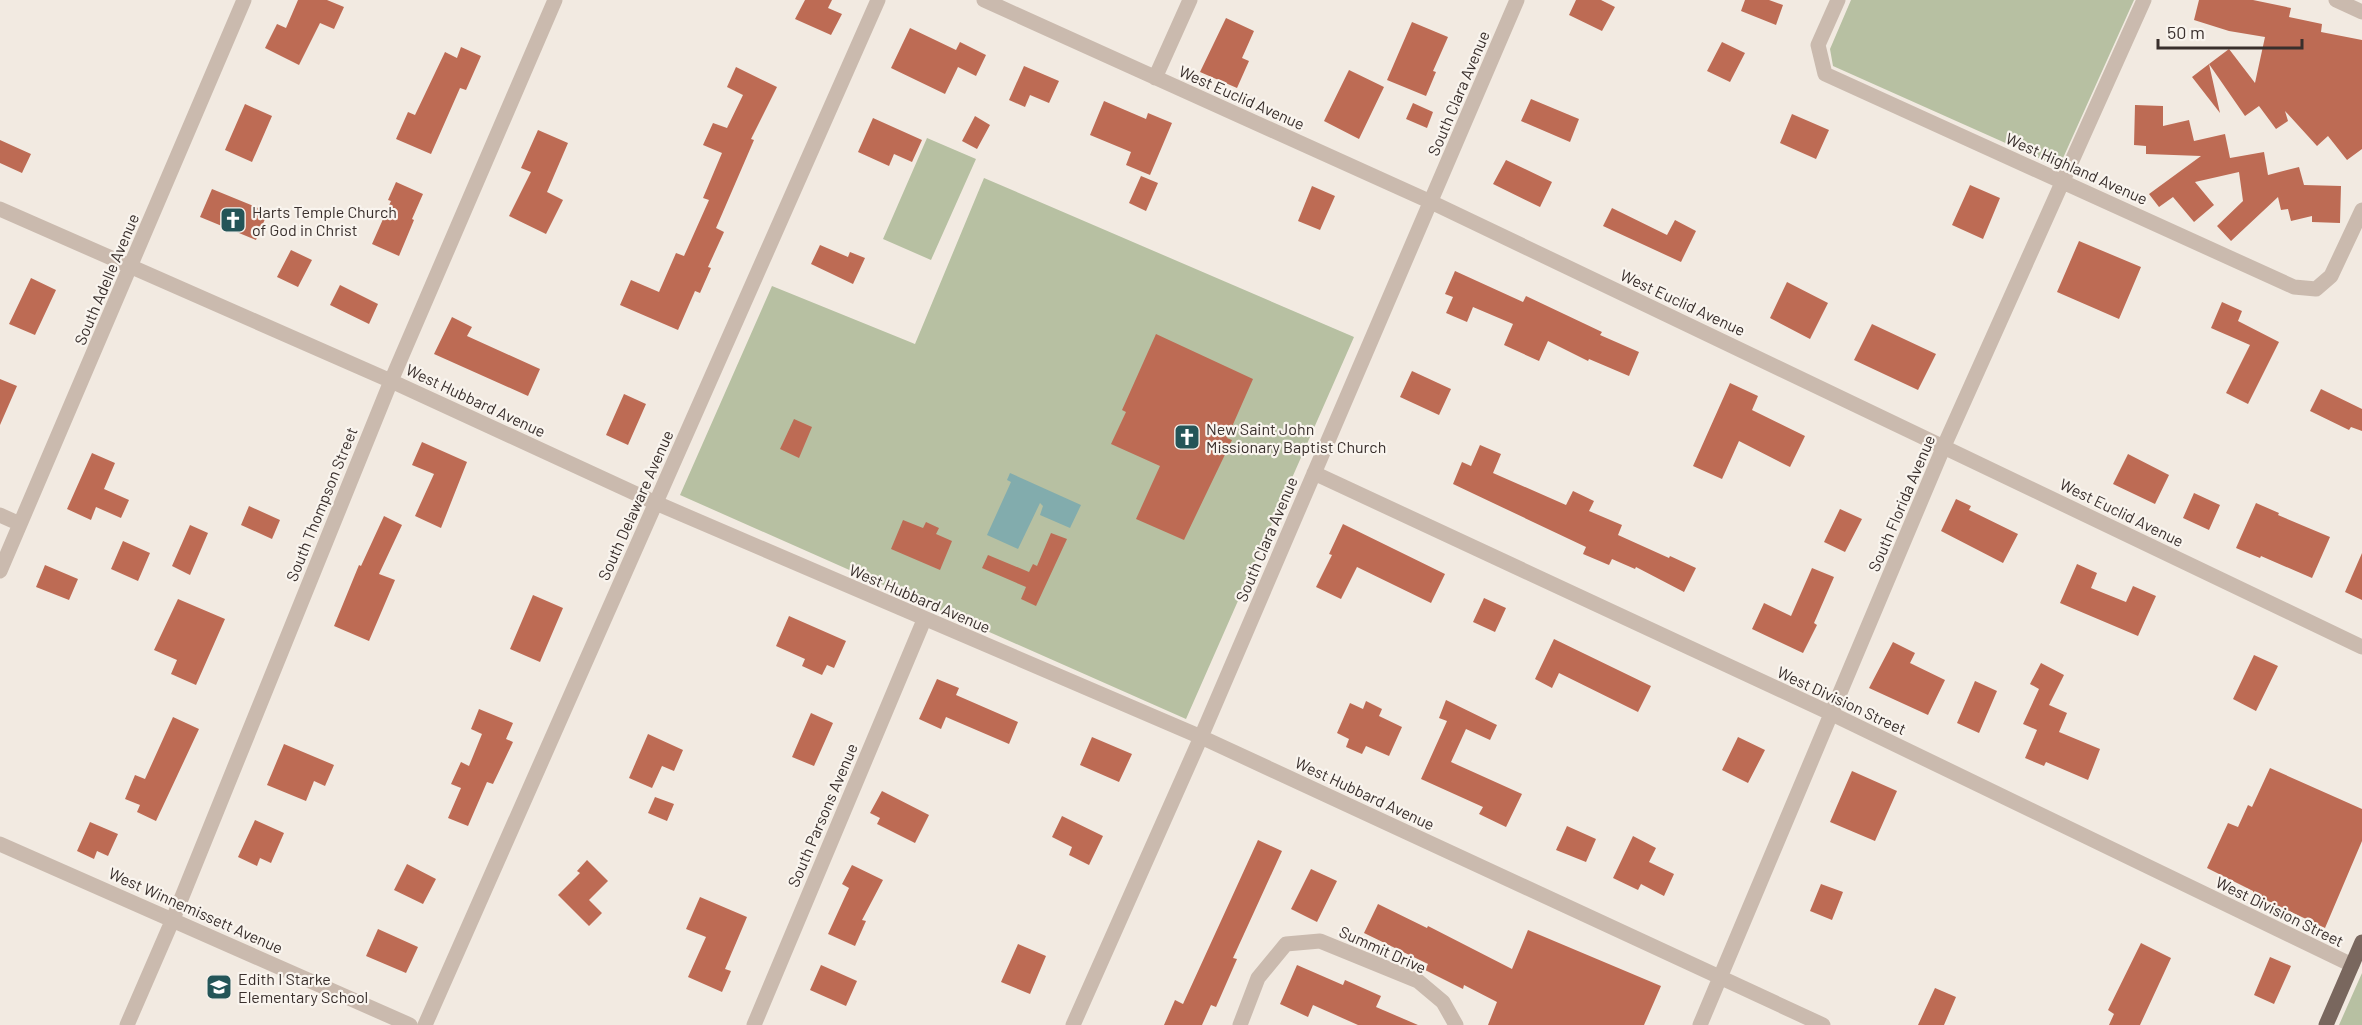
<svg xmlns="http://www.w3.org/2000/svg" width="2362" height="1025" font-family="Barlow,sans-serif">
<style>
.green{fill:#b7c0a2}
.water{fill:#82acad}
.building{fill:#bd6b54}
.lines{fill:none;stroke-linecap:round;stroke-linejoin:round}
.minor{stroke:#cabaae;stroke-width:15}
.major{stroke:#79675e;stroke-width:15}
.labels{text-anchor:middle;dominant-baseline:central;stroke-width:4.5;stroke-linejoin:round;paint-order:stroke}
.street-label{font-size:16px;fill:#392f2c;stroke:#f9f4ee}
.poi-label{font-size:16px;fill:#392f2c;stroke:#f9f4ee;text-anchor:start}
</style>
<rect width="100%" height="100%" fill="#f2eae1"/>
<path class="green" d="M1851 0H2134L2059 167 1833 66 1830 49Z
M927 138 976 159 931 260 883 239Z
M984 178 1354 337 1186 719 680 495 772 286 915 344Z
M2362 973V1025H2339Z"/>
<path class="water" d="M1010 473 1081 505 1070 528 1040 515 1043 506 1040 503 1018 549 987 535 1011 482 1007 480Z"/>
<path class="building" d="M298 0H327L344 7 334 29 320 23 299 65 265 48 277 24 286 28Z
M805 0H832L828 8 842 14 831 35 795 19Z
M1576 0H1601L1615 7 1602 31 1569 15Z
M1745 0H1769L1783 5 1776 25 1741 11Z
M2199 0H2253L2291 8 2289 17 2322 24 2321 32 2362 40V149L2347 160 2328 136 2317 146 2285 111 2288 121 2276 129 2259 106 2245 116 2209 64 2229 49 2255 83 2265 37 2229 31 2194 20Z
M1226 18 1254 31 1242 58 1249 61 1237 88 1200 72Z
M1412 22 1448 37 1433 71 1436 72 1426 96 1387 80Z
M910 28 956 50 960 42 986 55 976 76 958 67 945 94 891 68Z
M1722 42 1745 53 1730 82 1707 71Z
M461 47 481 56 466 90 460 88 431 154 396 139 408 112 415 115 445 52 457 58Z
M2209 64 2220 113 2192 77Z
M1024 66 1059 81 1049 103 1030 95 1025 107 1009 100Z
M736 67 777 87 751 139 754 140 716 228 724 232 708 267 711 268 700 293 695 291 678 330 620 305 631 280 659 292 676 253 684 256 709 200 703 198 722 153 703 145 713 123 727 128 743 95 727 87Z
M1349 70 1384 87 1359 139 1324 121Z
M1531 99 1579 119 1570 142 1521 121Z
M1104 101 1146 119 1148 113 1172 123 1150 175 1126 165 1131 152 1090 135Z
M1413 103 1433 112 1427 128 1406 119Z
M245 104 272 116 252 162 225 150Z
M2135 105 2163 106V126L2189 120 2194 141 2225 134 2230 158 2264 152 2268 175 2299 167 2304 185 2341 186 2340 223 2312 222V216L2291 221 2288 209 2281 210 2278 197 2231 241 2217 226 2243 201 2239 172 2195 182 2214 205 2194 222 2173 197 2159 207 2149 194 2201 156 2146 154V146L2134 145Z
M1792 114 1829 130 1816 159 1780 143Z
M975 116 990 125 977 149 962 141Z
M873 118 922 140 912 162 894 154 889 166 858 152Z
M538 130 568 143 547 192 563 200 546 234 509 216 531 172 521 168Z
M0 140 31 154 22 173 0 163Z
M1506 160 1552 182 1540 207 1493 184Z
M1141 176 1158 183 1146 211 1129 203Z
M396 182 423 194 412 219 414 220 399 256 372 244 391 201 388 200Z
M1970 185 2000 198 1983 239 1952 225Z
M1312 186 1335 196 1320 230 1298 221Z
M212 189 268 212 256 240 200 217Z
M1612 208 1667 235 1675 220 1696 231 1681 262 1603 226Z
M2079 241 2141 267 2119 319 2057 292Z
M820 245 848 257 850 252 865 258 853 284 811 264Z
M291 250 312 260 298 287 277 277Z
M1455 271 1523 302 1526 296 1602 332 1600 335 1639 352 1629 376 1589 359 1588 361 1548 341 1539 361 1504 345 1513 324 1473 307 1467 322 1446 313 1453 297 1445 294Z
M31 278 56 290 35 335 9 324Z
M1787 282 1828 303 1810 339 1770 318Z
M340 285 378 304 369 324 330 305Z
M2222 302 2242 311 2238 321 2279 342 2248 404 2226 393 2250 345 2211 328Z
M452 317 472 327 467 336 540 369 528 396 434 354Z
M1872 324 1936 354 1918 390 1854 360Z
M1156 334 1253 379 1227 438 1232 440 1184 540 1136 519 1160 466 1111 444 1126 412 1122 410Z
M1412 371 1451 389 1439 415 1400 397Z
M0 379 17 386 0 425Z
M1730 383 1758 396 1752 410 1805 436 1790 467 1739 441 1722 479 1693 466Z
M2321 389 2362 409V431L2351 427 2349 430 2310 411Z
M624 394 646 404 628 445 606 435Z
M794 419 812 427 799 458 780 449Z
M422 442 467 462 441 528 415 516 434 474 412 465Z
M1480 445 1501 454 1493 473 1566 505 1573 491 1594 501 1589 511 1622 525 1618 535 1669 558 1670 556 1696 568 1684 592 1636 567 1635 569 1612 559 1609 565 1583 554 1586 547 1453 484 1462 462 1471 466Z
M92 453 115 463 104 489 129 500 121 518 96 507 91 520 67 509Z
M2128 454 2169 475 2155 504 2113 484Z
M2194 493 2220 505 2209 530 2183 518Z
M1956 499 1971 506 1969 510 2018 534 2003 563 1941 531Z
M2256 503 2279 513 2278 515 2330 537 2312 578 2261 556 2260 558 2236 548Z
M249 506 280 520 272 539 241 525Z
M1840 509 1862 519 1845 552 1824 542Z
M384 516 402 525 379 574 395 580 369 641 334 626 359 565 361 566Z
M903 520 923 528 926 522 939 528 936 534 952 541 940 570 891 549Z
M1343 524 1445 574 1431 603 1357 567 1341 599 1316 587 1332 555 1329 554Z
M190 525 208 533 190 575 172 566Z
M1051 533 1067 539 1036 606 1021 599 1026 587 982 568 988 555 1029 572 1033 564 1037 566Z
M123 541 150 553 138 581 111 569Z
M2362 553V600L2345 592Z
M2077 564 2097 573 2091 588 2126 602 2133 586 2156 596 2138 636 2060 603Z
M45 565 78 579 69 600 36 587Z
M1812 568 1834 577 1814 623 1817 625 1803 653 1752 629 1764 603 1791 616Z
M533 595 563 608 540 662 510 649Z
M1484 598 1506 608 1495 632 1473 622Z
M178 599 225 619 196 685 171 674 177 660 154 650Z
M789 616 846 641 834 668 827 665 822 675 802 666 805 659 776 646Z
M1554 639 1651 686 1638 712 1559 673 1552 688 1535 679Z
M1893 642 1915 653 1910 663 1945 680 1928 715 1869 688Z
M2254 655 2278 666 2256 711 2233 699Z
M2041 663 2064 675 2049 705 2067 713 2059 732 2100 749 2088 780 2046 762 2044 766 2025 758 2037 730 2023 724 2039 689 2030 684Z
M937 679 959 688 956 695 1018 722 1009 744 946 717 941 729 919 719Z
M1975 681 1997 691 1979 733 1957 723Z
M1446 700 1497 725 1490 740 1466 729 1451 762 1522 794 1506 827 1479 814 1483 807 1421 779 1447 721 1439 718Z
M1366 701 1382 709 1379 716 1402 727 1389 756 1366 746 1362 754 1346 747 1349 739 1337 733 1350 703 1363 709Z
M479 709 513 723 506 739 513 742 493 784 487 782 468 826 448 818 461 788 451 784 461 762 469 766 482 734 471 729Z
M811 713 833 723 814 766 792 757Z
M173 717 199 729 156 821 137 812 140 805 125 799 135 775 145 779Z
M648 734 683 750 674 771 662 766 652 788 629 778Z
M1092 737 1132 754 1119 782 1080 765Z
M1738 737 1765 750 1748 783 1722 770Z
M284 744 334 765 325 786 314 781 306 801 267 785Z
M2270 768 2362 809V841L2325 928 2253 894V891L2207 868 2228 823 2238 827 2248 805 2252 807Z
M1852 771 1897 791 1875 841 1830 822Z
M882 791 929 815 915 843 877 824 880 818 870 813Z
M655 797 674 804 667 821 648 813Z
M1062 816 1103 836 1089 865 1069 855 1072 847 1052 837Z
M255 820 284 833 271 863 260 858 257 866 238 857Z
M90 822 118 834 108 856 97 851 94 859 77 851Z
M1567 826 1596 839 1586 862 1556 850Z
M1633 836 1656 848 1649 862 1674 874 1664 896 1641 884 1638 890 1613 878Z
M1258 840 1282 851 1233 958 1237 959 1216 1007 1211 1005 1202 1025H1164L1175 1000 1183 1004Z
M587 860 608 881 589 900 602 913 589 926 558 895 580 873 577 871Z
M407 864 436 879 423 904 394 890Z
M852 865 883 880 862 920 866 921 855 946 828 934 849 888 842 884Z
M1311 869 1337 881 1317 922 1291 909Z
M1821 884 1843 892 1832 920 1810 911Z
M700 897 747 917 725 969 731 971 722 992 688 977 706 937 686 929Z
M1378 904 1427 928 1428 926 1512 969 1528 930 1661 986 1644 1025H1488L1497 1002 1464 985 1463 989 1425 970 1428 964 1364 933Z
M378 929 418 947 406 973 366 956Z
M2141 943 2171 958 2140 1025H2109L2114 1014 2108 1010Z
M1018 944 1046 956 1030 994 1001 982Z
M2270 957 2291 966 2274 1004 2254 995Z
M821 965 857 981 846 1006 810 990Z
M1297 965 1343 985 1345 980 1381 996 1376 1007 1418 1025H1358L1313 1005 1308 1017 1280 1004Z
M1935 988 1956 997 1944 1025H1918Z"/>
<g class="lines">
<path class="minor" d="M984 0 1431 202 2362 647
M1838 0 1818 45 1825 74 2294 287 2316 289 2331 276 2362 210
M2336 0 2362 12
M1155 78 1190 0
M0 209 391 381 656 503 1201 737 1823 1025
M1314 473 1830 713 2352 965
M0 515 20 524
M0 571 244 0
M0 844 410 1025
M127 1025 173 919 391 381 555 0
M425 1025 878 0
M754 1025 924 620
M1073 1025 1201 737 1517 0
M1240 1025 1258 978 1286 944 1320 941 1418 981 1443 1002 1456 1025
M1700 1025 1944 446 2144 0"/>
<path class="major" d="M2326 1025 2362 942"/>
</g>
<defs>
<g id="church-square" transform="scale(1.35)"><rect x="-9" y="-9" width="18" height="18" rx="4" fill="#245558" stroke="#f9f4ee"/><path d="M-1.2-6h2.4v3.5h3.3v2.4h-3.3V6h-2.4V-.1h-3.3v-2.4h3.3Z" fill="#fff"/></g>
<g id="school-square" transform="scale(1.35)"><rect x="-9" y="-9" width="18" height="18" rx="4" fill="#245558" stroke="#f9f4ee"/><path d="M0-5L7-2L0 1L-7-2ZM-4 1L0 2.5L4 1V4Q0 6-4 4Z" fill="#fff"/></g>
</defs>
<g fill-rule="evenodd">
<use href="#church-square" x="233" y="220"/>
<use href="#church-square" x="1187" y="437"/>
<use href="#school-square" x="219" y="987"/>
</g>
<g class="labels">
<g class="street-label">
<text transform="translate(1458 93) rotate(-67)">South Clara Avenue</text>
<text transform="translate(1242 97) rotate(24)">West Euclid Avenue</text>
<text transform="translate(2077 168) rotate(24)">West Highland Avenue</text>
<text transform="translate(106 279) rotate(-67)">South Adelle Avenue</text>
<text transform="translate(1683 302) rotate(25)">West Euclid Avenue</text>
<text transform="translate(476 400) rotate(25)">West Hubbard Avenue</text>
<text transform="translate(1901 503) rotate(-67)">South Florida Avenue</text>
<text transform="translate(321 504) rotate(-68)">South Thompson Street</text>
<text transform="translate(635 505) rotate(-66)">South Delaware Avenue</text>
<text transform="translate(2122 512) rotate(26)">West Euclid Avenue</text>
<text transform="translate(1266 539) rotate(-67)">South Clara Avenue</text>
<text transform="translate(920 598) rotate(23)">West Hubbard Avenue</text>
<text transform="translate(1842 700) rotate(25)">West Division Street</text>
<text transform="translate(1365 793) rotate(25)">West Hubbard Avenue</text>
<text transform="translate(822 815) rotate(-67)">South Parsons Avenue</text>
<text transform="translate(196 910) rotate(24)">West Winnemissett Avenue</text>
<text transform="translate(2280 911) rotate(26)">West Division Street</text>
<text transform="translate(1383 949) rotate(24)">Summit Drive</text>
</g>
<g class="poi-label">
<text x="252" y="211">Harts Temple Church<tspan x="252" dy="18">of God in Christ</tspan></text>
<text x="1206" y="428">New Saint John<tspan x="1206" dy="18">Missionary Baptist Church</tspan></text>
<text x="238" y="978">Edith I Starke<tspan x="238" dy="18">Elementary School</tspan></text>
</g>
</g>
<path d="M2158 39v9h144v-9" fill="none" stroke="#392f2c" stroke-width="3"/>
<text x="2167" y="39" font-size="18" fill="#392f2c" stroke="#f9f4ee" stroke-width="4.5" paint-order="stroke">50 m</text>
</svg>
